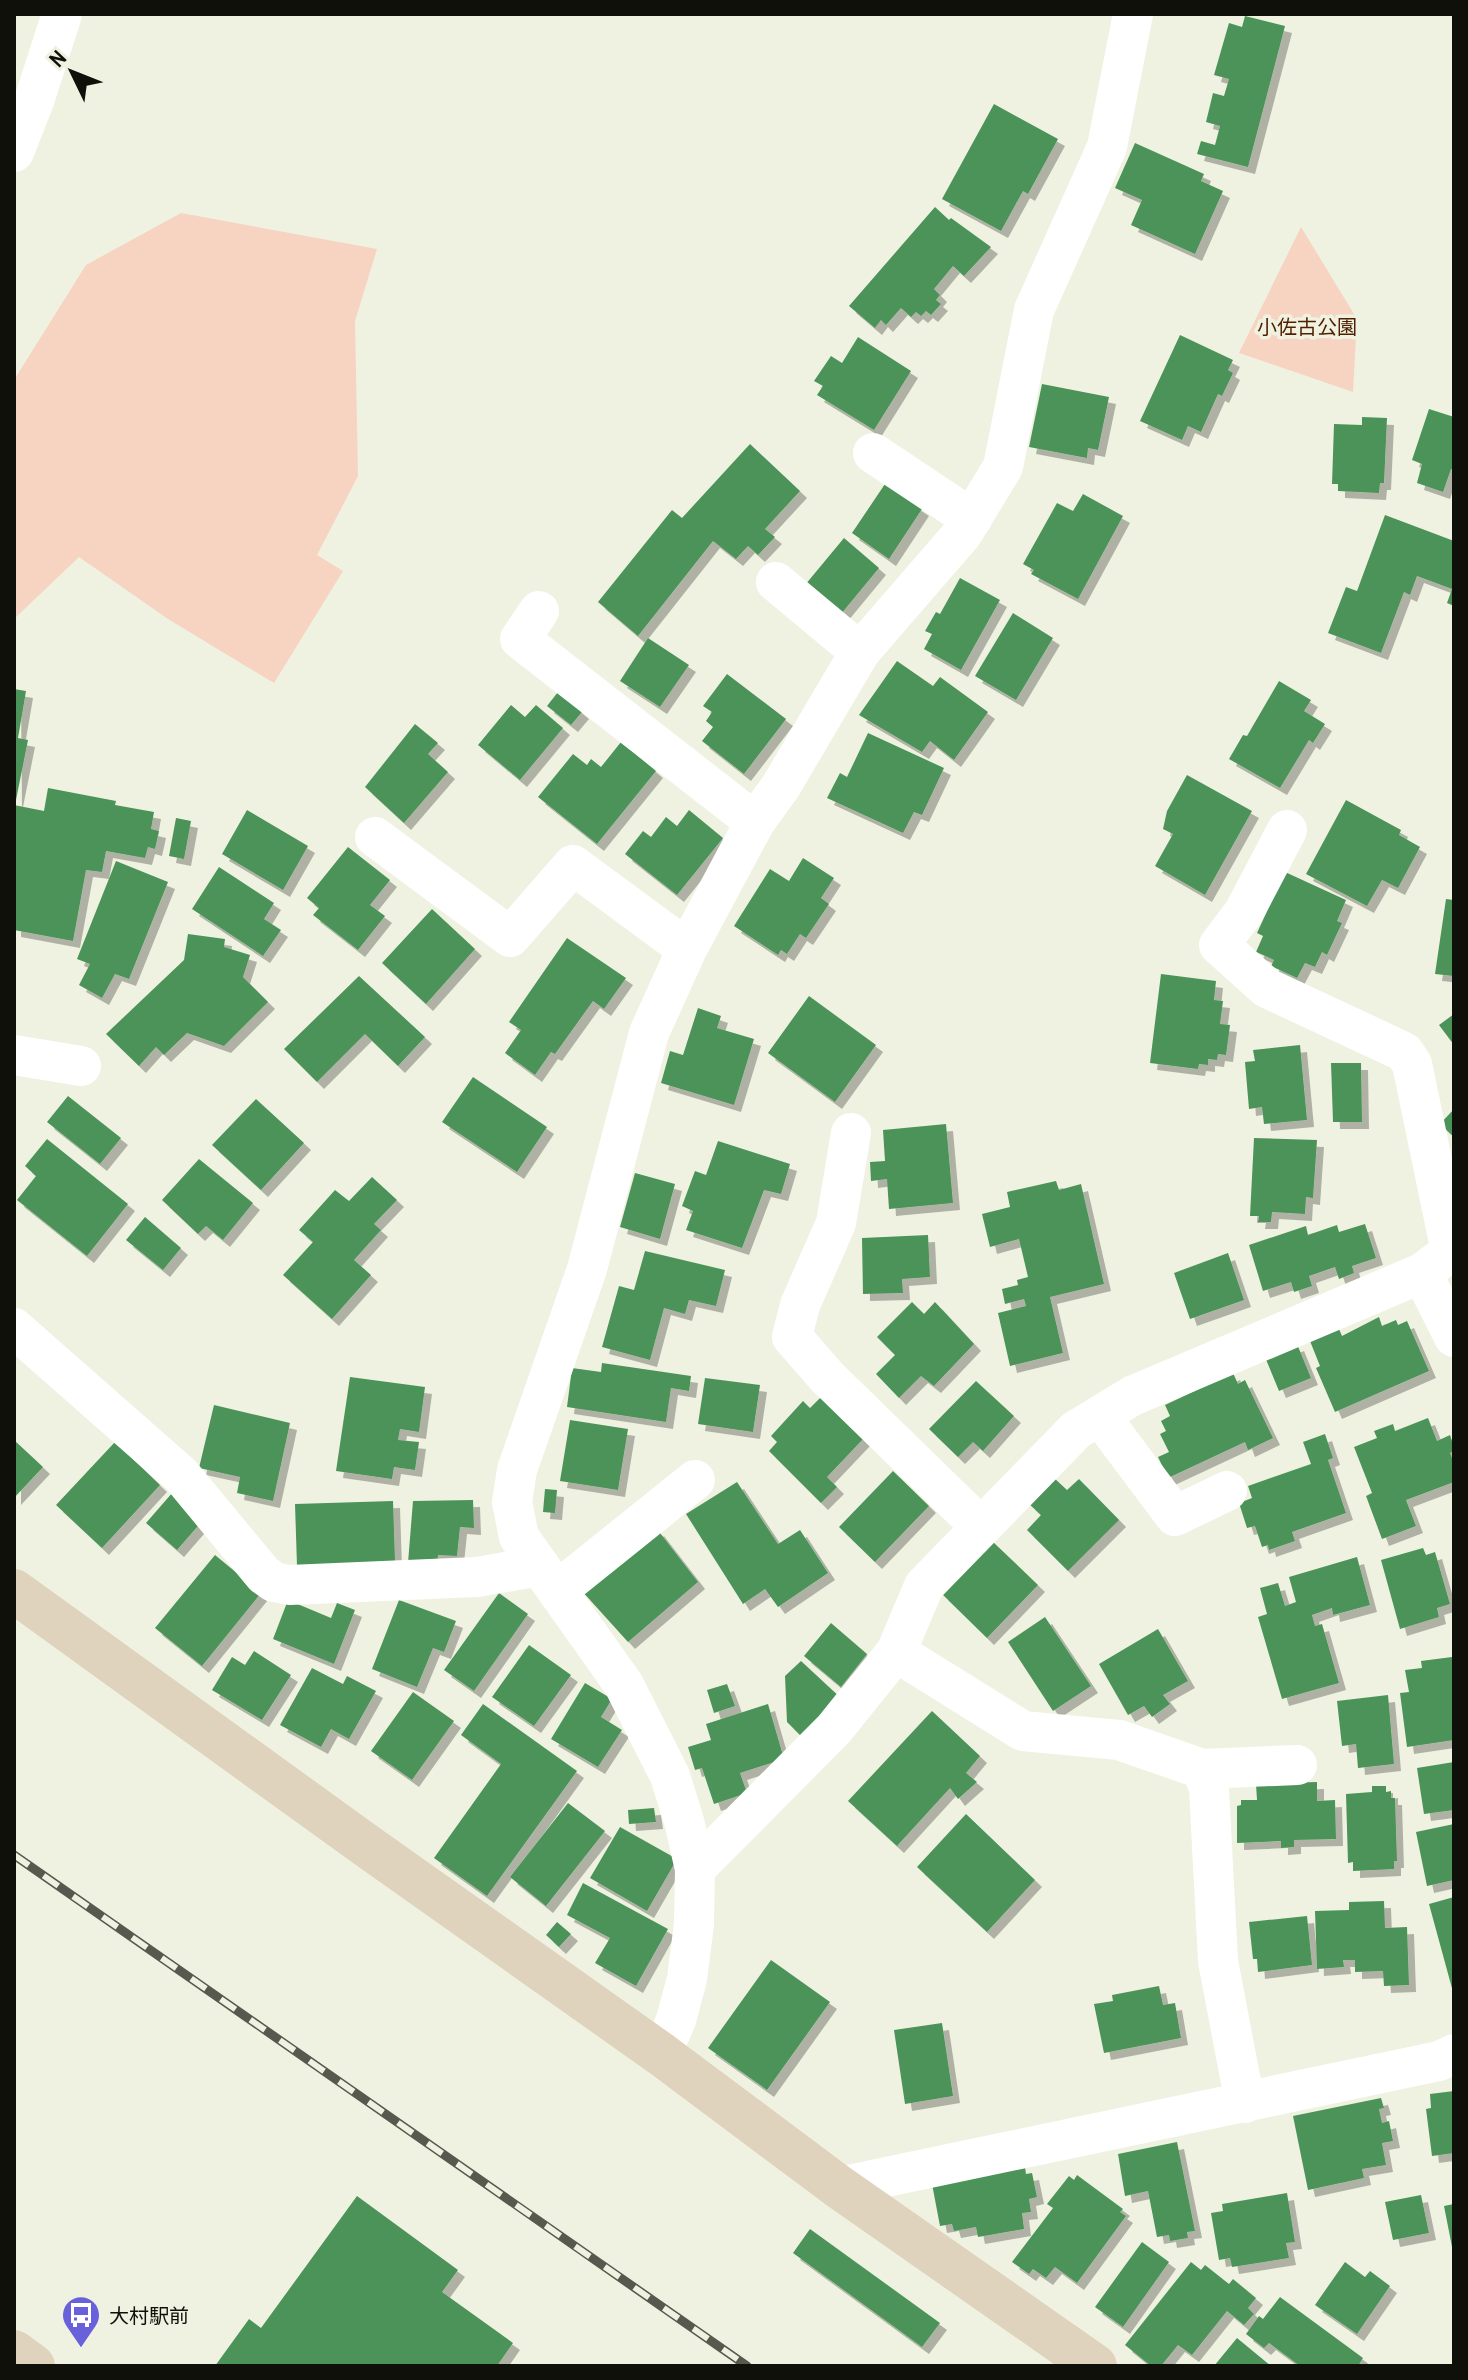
<svg xmlns="http://www.w3.org/2000/svg" width="1468" height="2380" font-family="'Archivo Narrow','Noto Sans JP',sans-serif">
<style>
.green{fill:#f7d3c1}
.building{fill:#4c9359;filter:url(#shadow)}
.lines{fill:none;stroke-linecap:round;stroke-linejoin:round}
.street{stroke:#fff;stroke-width:40}
.secondary{stroke:#dfd3bd;stroke-width:44}
.rail-casing{stroke:#57594f;stroke-width:9}
.rail{stroke:#eff2e0;stroke-width:6;stroke-dasharray:18;stroke-linecap:butt}
.labels{text-anchor:middle;dominant-baseline:central;stroke-width:7;stroke-linejoin:round;paint-order:stroke}
.park-label{font-size:20px;fill:#501e00;stroke:#eff2e0}
.poi-label{font-size:20px;fill:#0f100a;stroke:#eff2e0;text-anchor:start}
</style>
<defs>
<filter id="shadow"><feDropShadow dx="7" dy="7" stdDeviation="0" flood-color="#0004"/></filter>
</defs>
<rect width="100%" height="100%" fill="#eff2e0"/>
<path class="green" d="M181 213 377 249 355 321 358 476 317 555 343 571 274 683 168 619 79 557 14 619V380L86 265Z
M1301 227 1357 319 1353 392 1239 353Z"/>
<path class="building" d="M1245 16 1285 26 1248 167 1197 154 1201 141 1215 145 1220 126 1206 122 1213 93 1224 96 1229 79 1214 75 1229 23 1242 27Z
M994 104 1058 139 1028 194 1023 191 1001 231 942 199Z
M1135 143 1204 174 1201 181 1223 191 1195 254 1131 225 1142 200 1115 188Z
M935 207 949 220 951 218 991 247 964 276 953 266 934 289 940 295 936 300 941 304 931 315 926 311 921 316 916 312 911 317 901 308 886 325 881 320 875 328 849 306Z
M1180 335 1233 360 1228 370 1233 373 1222 396 1218 394 1201 432 1188 426 1182 440 1140 421Z
M858 337 911 371 874 430 817 395 823 386 814 381 831 356 842 363Z
M1042 384 1109 397 1098 450 1088 448 1087 458 1029 447Z
M1429 409 1454 417V469H1451L1443 492 1417 483 1422 464 1412 460Z
M1362 417 1387 418 1384 483H1380L1379 493 1338 491V484H1332L1334 424 1362 425Z
M750 444 800 491 765 529 775 537 758 555 748 546 736 559 713 541 638 636 598 602 672 510 682 518Z
M885 484 922 509 889 559 852 533Z
M1083 494 1123 516 1078 599 1031 574 1034 570 1023 564 1057 503 1073 511Z
M1385 515 1454 541V606L1447 603 1452 589 1417 576 1410 595 1404 592 1381 653 1328 633 1346 587 1357 591Z
M844 538 879 568 841 614 805 585Z
M960 578 1000 600 961 670 924 649 932 634 925 631 936 612 940 614Z
M1013 613 1053 638 1016 700 975 676Z
M648 638 689 665 660 707 620 681Z
M897 661 933 686 940 677 988 712 954 760 930 741 922 752 859 715Z
M727 674 786 719 744 774 702 741 713 727 706 721 712 712 703 706Z
M1279 681 1311 700 1304 711 1325 724 1313 743 1309 740 1280 788 1229 759 1243 735 1247 736Z
M14 689 26 691 18 738 28 740 15 805Z
M558 692 582 712 571 725 547 706Z
M511 705 525 717 536 705 563 728 520 780 478 745Z
M415 724 438 743 428 754 448 772 404 823 365 787Z
M868 733 944 768 922 815 914 812 903 833 827 798 840 773 847 777Z
M621 742 656 771 597 844 538 797 573 754 587 765 591 759 601 767Z
M1187 775 1252 811 1205 895 1155 866 1173 834 1163 829 1167 811Z
M48 788 116 801 115 805 154 812 151 829 159 831 155 849 148 847 145 858 106 851 102 872 86 870 73 941 14 930V805L44 811Z
M1346 800 1401 830 1399 835 1420 847 1398 888 1382 880 1367 906 1306 874Z
M247 810 308 846 283 890 222 854Z
M689 810 723 838 677 895 625 854 643 831 651 837 666 817 677 826Z
M176 818 191 821 184 859 169 856Z
M348 847 390 880 370 905 385 916 358 950 313 915 319 908 307 898Z
M803 858 834 878 821 898 829 904 806 938 800 934 787 954 781 950 778 955 734 926 770 869 789 881Z
M116 861 168 882 129 979 115 974 102 998 79 985 90 964 77 959Z
M219 867 274 903 264 919 281 930 263 956 192 909Z
M1285 872 1346 900 1337 921 1342 923 1327 955 1322 952 1315 967 1305 963 1297 978 1271 966 1274 960 1256 952 1263 936 1257 933Z
M1446 899 1454 900V976L1435 974Z
M432 909 475 949 426 1004 382 963Z
M188 934 225 939 224 947 250 955 243 977 268 1002 224 1046 187 1033 164 1055 156 1047 139 1066 106 1034 184 960Z
M567 938 626 978 604 1009 593 1001 555 1054 551 1052 535 1075 505 1053 521 1030 509 1022Z
M1161 974 1216 981 1214 1000 1223 1001 1220 1024 1230 1025 1226 1055 1218 1054 1217 1060 1208 1059V1065L1199 1064 1198 1069 1150 1063Z
M359 976 425 1037 398 1066 365 1034 317 1082 284 1049Z
M809 996 876 1045 835 1102 768 1053Z
M698 1008 721 1016 717 1028 754 1039 734 1105 661 1083 670 1051 683 1055Z
M1454 1014V1045L1439 1025Z
M1300 1045 1307 1120 1264 1124 1262 1107 1249 1109 1245 1062 1255 1061 1253 1050Z
M1331 1063H1361L1362 1122H1333Z
M473 1077 547 1127 517 1172 442 1122Z
M68 1096 121 1138 100 1164 47 1122Z
M256 1099 304 1143 261 1190 212 1145Z
M1454 1109V1137L1440 1124Z
M946 1124 953 1203 889 1209 887 1179 871 1181 870 1162 885 1161 883 1130Z
M1254 1138 1317 1140 1313 1198 1306 1197 1305 1214 1272 1212 1271 1222H1258L1259 1216H1250Z
M47 1139 128 1204 87 1256 17 1200 36 1176 25 1166Z
M718 1141 790 1164 781 1194 764 1190 742 1248 686 1230 693 1211 682 1206 695 1171 706 1175Z
M199 1159 253 1203 223 1240 206 1226 198 1234 162 1200Z
M635 1173 675 1184 660 1239 620 1227Z
M372 1177 397 1200 374 1224 381 1230 354 1260 371 1275 332 1319 283 1275 313 1242 299 1230 335 1190 349 1201Z
M1056 1181 1059 1190 1081 1184 1104 1284 1050 1297 1063 1353 1010 1366 998 1313 1026 1306 1024 1299 1005 1304 1002 1289 1018 1285 1017 1280 1028 1277 1019 1239 990 1247 982 1214 1010 1207 1007 1192Z
M145 1217 181 1248 163 1270 126 1240Z
M1365 1224 1376 1258 1352 1266 1354 1273 1339 1279 1335 1267 1309 1276 1312 1286 1294 1292 1291 1282 1263 1291 1249 1245 1306 1226 1308 1235 1337 1225 1339 1232Z
M928 1235 930 1277 902 1279 903 1293 863 1294 862 1238Z
M645 1251 725 1270 716 1306 689 1300 685 1314 664 1308 650 1360 602 1347 619 1286 634 1290Z
M1228 1253 1244 1300 1190 1319 1174 1273Z
M912 1302 924 1314 935 1302 974 1344 934 1386 921 1376 899 1398 876 1374 895 1355 877 1337Z
M1379 1317 1382 1326 1396 1320 1398 1325 1407 1321 1429 1371 1335 1412 1316 1368 1320 1366 1310 1341 1339 1329 1342 1336Z
M1297 1344 1311 1378 1279 1391 1265 1357Z
M602 1363 691 1376 689 1391 671 1388 666 1422 567 1407 572 1368 601 1372Z
M1233 1373 1238 1384 1245 1380 1273 1438 1248 1450 1245 1442 1168 1478 1158 1457 1169 1452 1160 1434 1166 1431 1161 1421 1170 1416 1165 1405Z
M350 1377 425 1387 419 1432 400 1429 398 1440 419 1442 415 1470 394 1467 392 1479 336 1471Z
M705 1378 760 1385 753 1432 698 1424Z
M976 1381 1014 1416 983 1451 973 1442 958 1457 929 1429Z
M822 1396 865 1437 827 1477 837 1487 821 1503 769 1451 777 1442 771 1436 803 1401 810 1408Z
M214 1405 290 1423 273 1501 237 1493 240 1477 199 1468Z
M1428 1418 1437 1441 1450 1435 1454 1447V1451L1450 1453 1454 1463V1482L1406 1500 1416 1526 1382 1539 1366 1496 1372 1493 1354 1447 1377 1438 1374 1431 1393 1424 1395 1431Z
M570 1420 628 1429 618 1490 560 1481Z
M1325 1434 1333 1458 1328 1460 1346 1513 1292 1532 1295 1541 1269 1550 1268 1545 1262 1547 1255 1526 1247 1528 1239 1503 1252 1498 1248 1486 1311 1464 1303 1442Z
M14 1440 43 1467 14 1498Z
M115 1442 160 1485 102 1548 56 1505Z
M893 1471 929 1506 875 1562 839 1527Z
M1053 1477 1067 1490 1079 1479 1119 1520 1068 1571 1027 1530 1041 1515 1028 1503Z
M737 1482 778 1544 800 1530 828 1573 778 1607 765 1589 743 1604 686 1514Z
M545 1489 557 1490 555 1513 543 1512Z
M173 1492 204 1519 177 1550 146 1523Z
M473 1500 474 1528 460 1527 457 1556 438 1555 437 1566 408 1563 413 1501Z
M393 1501 395 1561 297 1566 295 1504Z
M657 1529 698 1582 628 1642 581 1590Z
M992 1541 1038 1585 987 1638 941 1593Z
M1423 1548 1426 1555 1435 1552 1450 1604 1437 1608 1439 1617 1400 1629 1381 1560Z
M215 1555 261 1593 202 1666 155 1628Z
M1357 1557 1370 1605 1333 1615 1332 1608 1312 1615 1315 1626 1322 1624 1339 1683 1282 1699 1258 1617 1267 1614 1260 1588 1278 1583 1285 1606 1296 1602 1289 1577Z
M499 1593 528 1614 474 1691 444 1670Z
M288 1600 331 1618 337 1603 355 1610 334 1664 273 1639Z
M399 1600 456 1621 444 1652 433 1648 417 1687 372 1669Z
M1045 1617 1091 1686 1053 1711 1008 1642Z
M831 1623 867 1654 841 1687 804 1656Z
M1158 1629 1188 1681 1163 1695 1170 1704 1152 1717 1144 1706 1128 1715 1099 1664Z
M529 1645 571 1675 534 1726 492 1697Z
M254 1651 291 1675 262 1720 212 1690 232 1657 245 1665Z
M1452 1657 1454 1740 1407 1747 1400 1693 1409 1692 1405 1670 1422 1668 1421 1661Z
M801 1661 843 1700 804 1739 787 1722 785 1676Z
M312 1668 343 1684 347 1676 376 1691 349 1739 331 1729 321 1747 280 1725Z
M585 1683 612 1699 601 1717 622 1730 598 1767 551 1739Z
M727 1684 735 1706 714 1713 707 1690Z
M413 1692 454 1721 412 1780 371 1751Z
M1388 1695 1394 1764 1358 1768 1356 1744 1342 1746 1337 1701Z
M483 1704 577 1771 487 1896 434 1858 501 1764 461 1735Z
M768 1704 784 1759 740 1773 747 1793 714 1804 702 1768 695 1770 688 1747 711 1740 706 1724Z
M932 1711 980 1756 966 1773 977 1782 958 1799 950 1788 897 1846 848 1801Z
M1454 1762V1810L1424 1814 1417 1768Z
M1317 1782V1801L1335 1800 1336 1839 1294 1840V1847L1281 1848V1841L1237 1843V1806L1241 1805V1800H1257L1256 1784Z
M1372 1786H1386V1792L1391 1791V1798H1395L1397 1861H1394V1869L1353 1871V1862L1348 1863 1346 1794 1372 1792Z
M568 1803 605 1831 546 1906 510 1877Z
M654 1808 656 1822 629 1824 628 1810Z
M966 1814 1035 1880 987 1932 917 1867Z
M1454 1824V1880L1427 1886 1416 1832Z
M620 1827 677 1859 647 1911 590 1878Z
M583 1883 668 1929 636 1986 595 1963 610 1938 567 1915Z
M1454 1897V1991L1453 1992 1429 1904Z
M1384 1901 1385 1928 1407 1927 1409 1985 1384 1986 1383 1971 1355 1972V1960H1343L1344 1967 1317 1969 1315 1911 1349 1910V1902Z
M1307 1916 1312 1965 1258 1972 1257 1959H1253L1249 1922Z
M557 1922 571 1934 559 1947 546 1935Z
M771 1960 830 2002 767 2090 708 2048Z
M1159 1986 1163 2005 1175 2003 1181 2038 1104 2053 1094 2004 1113 2001 1112 1995Z
M942 2023 953 2096 905 2104 894 2030Z
M1454 2091V2153L1432 2156 1426 2109 1431 2108 1430 2094Z
M1381 2098 1384 2108 1379 2109 1382 2123 1389 2121 1393 2141 1382 2143 1386 2165 1362 2169 1364 2178 1308 2190 1293 2116Z
M1177 2142 1195 2231 1187 2232 1188 2238 1170 2241 1169 2235 1157 2237 1148 2191 1125 2196 1118 2154Z
M1025 2167 1026 2174 1032 2173 1037 2197 1029 2199 1031 2212 1022 2213 1024 2229 978 2237 976 2227 954 2231 952 2224 940 2226 932 2184Z
M1077 2175 1123 2209 1120 2212 1126 2216 1077 2283 1055 2267 1046 2278 1033 2269 1029 2274 1012 2262 1053 2208 1047 2204 1069 2176 1074 2180Z
M1287 2193 1295 2242 1286 2243 1289 2258 1232 2267 1230 2258 1219 2260 1211 2213 1223 2211 1222 2204Z
M1421 2195 1429 2233 1393 2240 1385 2202Z
M357 2196 458 2270 442 2292 513 2343 497 2366H215L249 2319 261 2328Z
M1454 2204V2252H1453L1444 2206Z
M810 2229 940 2323 922 2347 793 2253Z
M1142 2242 1169 2262 1123 2327 1095 2307Z
M1191 2262 1201 2270 1205 2265 1229 2284 1233 2279 1256 2298 1248 2308 1254 2314 1244 2325 1227 2311 1192 2355 1178 2345 1161 2366H1151L1125 2345Z
M1345 2262 1365 2277 1370 2271 1390 2286 1357 2334 1315 2305Z
M1280 2297 1363 2358 1358 2366H1300L1269 2343 1264 2348 1246 2334 1259 2316 1263 2319Z
M1237 2338 1271 2366H1214Z"/>
<g class="lines">
<path class="street" d="M14 152 34 101 62 14
M873 453 972 519
M776 582 860 652
M539 611 520 639 755 822
M1287 830 1244 912 1219 945 1267 988 1404 1052 1412 1064 1451 1252
M375 837 510 937 573 865 687 949
M14 1055 81 1066
M851 1133 836 1223 800 1305 792 1337 827 1377 981 1527
M1422 1273 1454 1337
M14 1328 181 1475 264 1575 274 1582 289 1585 477 1577 540 1566
M1100 1416 1175 1516 1227 1491
M557 1591 695 1480
M896 1652 1023 1731 1119 1740 1202 1769 1209 1789 1218 1961 1245 2103
M1202 1769 1297 1765
M695 1869 834 1729 896 1652 924 1586 1076 1430 1132 1396 1422 1273 1454 1249
M661 2054 676 2020 687 1979 694 1924 695 1869 684 1821 670 1776 624 1685 519 1537 512 1502 517 1470 587 1269 649 1033 687 949 755 822 781 786 860 652 962 534 1003 467 1034 310 1107 147 1133 14
M839 2187 1439 2061 1454 2054"/>
<path class="secondary" d="M14 1591 367 1846 661 2054 839 2187 1095 2366
M14 2352 33 2366"/>
<g class="rail-casing">
<path id="rail" d="M14 1855 747 2366"/>
</g>
<use href="#rail" class="rail"/>
</g>
<defs>
<g id="bus-pin" transform="scale(2)"><path d="M0 17L-7.5 6A9.5 9.5 0 1 1 7.5 6Z" fill="#6861db" stroke="#eff2e0"/><path d="M-5-6H5V4H4V6H2V4H-2V6H-4V4H-5ZM-3.5-4V0h7V-4ZM-3.5 1.2v1.5H-2V1.2ZM2 1.2v1.5H3.5V1.2Z" fill="#fff"/></g>
</defs>
<g fill-rule="evenodd">
<use href="#bus-pin" x="81" y="2315"/>
</g>
<g class="labels">
<g class="park-label">
<text x="1307" y="326">小佐古公園</text>
</g>
<g class="poi-label">
<text x="109" y="2315">大村駅前</text>
</g>
</g>
<rect width="1468" height="2380" fill="none" stroke="#0f100a" stroke-width="32"/>
<g transform="translate(72 72) rotate(313)" stroke="#eff2e0" stroke-width="6" paint-order="stroke">
<path d="M0-6L14 30L0 20L-14 30Z" fill="#0f100a"/>
<text y="-12" font-size="22" font-weight="bold" text-anchor="middle" fill="#0f100a">N</text>
</g>
</svg>
